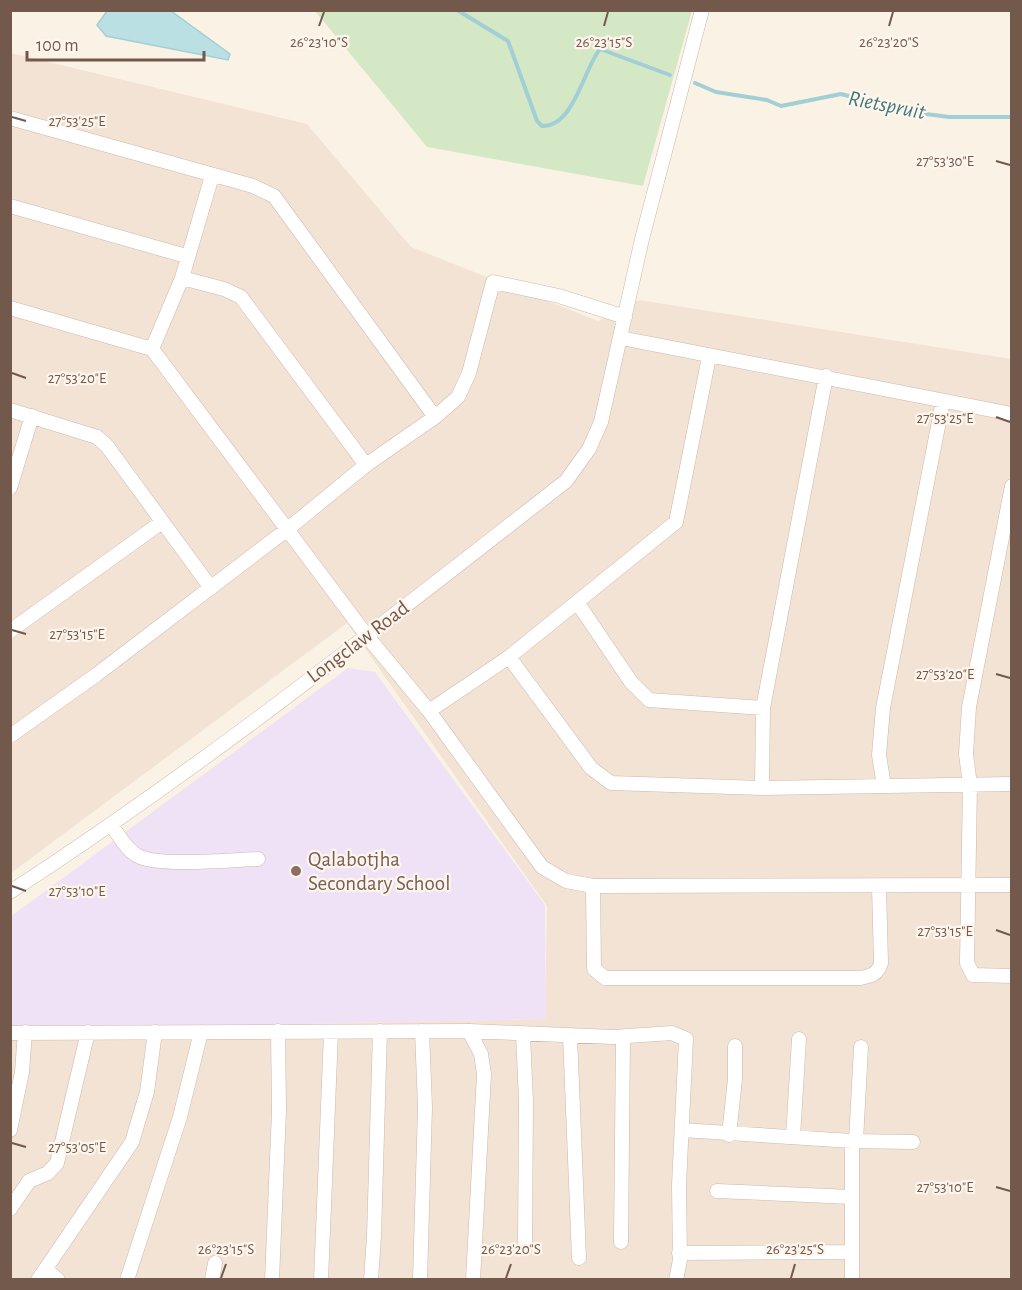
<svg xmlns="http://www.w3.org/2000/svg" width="1022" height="1290" font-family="'Alegreya Sans',sans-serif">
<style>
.residential{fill:#f2e3d4}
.education{fill:#efe2f7}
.green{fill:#d5e8c5}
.water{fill:#bbe0e4;stroke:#a2cfd5;stroke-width:1.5}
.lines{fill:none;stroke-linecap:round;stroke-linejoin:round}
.stream{stroke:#a2cfd5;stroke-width:4}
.minor-casing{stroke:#ccb9ac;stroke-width:15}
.minor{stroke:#fff;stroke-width:14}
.ticks{fill:none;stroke:#73584c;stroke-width:2}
.education-dot{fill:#8d6e63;stroke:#fef6ec;stroke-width:2}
.labels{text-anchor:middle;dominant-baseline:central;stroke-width:4.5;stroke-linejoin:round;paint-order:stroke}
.street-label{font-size:21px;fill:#73584c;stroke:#fef6ec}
.education-label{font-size:21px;fill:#785e54;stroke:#fef6ec;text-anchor:start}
.water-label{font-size:22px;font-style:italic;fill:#43777e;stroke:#fef6ec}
.ticks-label{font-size:15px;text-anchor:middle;fill:#73584c;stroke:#fef6ec;stroke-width:4.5;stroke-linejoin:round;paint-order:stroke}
</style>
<rect width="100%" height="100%" fill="#fbf2e6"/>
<path class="residential" d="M11 53 307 124 411 247 598 321 639 300 1011 359V1279H11V1030L545 1019 547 906 347 623 11 873Z"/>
<path class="education" d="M348 668 375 672 545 905 546 1019 11 1030 10 917Z"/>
<path class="green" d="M315 11H692L643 186 427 147Z"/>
<path class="water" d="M107 11H171L230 54 228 60 106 36 97 25Z"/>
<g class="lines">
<path class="stream" d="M457 10 508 41 537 121 542 126C574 127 584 68 600 49L670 75
M695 83 716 92 767 100 781 106 841 94 911 112 949 117H1012"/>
<g class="minor-casing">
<path id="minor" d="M10 118 253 186 274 196 435 417
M10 206 186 256
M182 278 212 176
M10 308 152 349 367 636 429 711 542 867 566 881 593 886 1012 885
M621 338 1012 414
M152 349 182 278 224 289 241 297 366 465
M10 410 97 437 107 446 211 588
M1012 486 969 707 966 754 970 785 967 963 973 975 1012 976
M10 488 32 416
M577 602 631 682 649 700 763 708
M10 631 162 522
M509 657 591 768 611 783 762 788 1012 784
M429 711 509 657 676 522 709 357
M10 736 96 675 289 528 366 465 435 417 458 397 469 373 493 282 559 296 625 317
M884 786 879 755 883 708 943 401
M762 788 763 708 826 376
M111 825C119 835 126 850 138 856 159 867 231 860 258 859
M593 886 594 969 605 978H860C871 976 878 974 881 963L879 886
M10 892C204 766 384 623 566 481L589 449 601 422 642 239 702 10
M469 1031 481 1054 484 1074 473 1280
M10 1033 469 1031 613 1037 672 1033 686 1039 679 1185 680 1260 676 1280
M523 1034 526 1102 525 1244
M570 1035 579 1258
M10 1130 22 1072 25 1032
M682 1130 852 1141 913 1142
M729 1135 735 1079V1046
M793 1137 799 1039
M856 1141 861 1047
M717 1191 851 1197
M10 1209 29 1181 48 1173 57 1163 88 1032
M621 1242 623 1037
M679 1253 852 1252
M46 1269 58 1280
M38 1280 132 1142 147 1092 155 1032
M127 1280 180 1117 201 1032
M212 1280 215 1263
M272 1280 279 1111 278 1031
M321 1280 331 1032
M371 1280 374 1236 380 1031
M420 1280 425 1107 422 1031
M852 1280V1141"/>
</g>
<use href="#minor" class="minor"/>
</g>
<path class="ticks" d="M319 26 324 12M604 26 608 12M889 26 893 12M12 117 26 121M996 161 1010 165M12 373 26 378M996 417 1010 422M12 630 26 634M996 674 1010 678M12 886 26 891M996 930 1010 935M12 1143 26 1147M996 1187 1010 1191M221 1278 226 1264M506 1278 511 1264M791 1278 795 1264"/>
<circle class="education-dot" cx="296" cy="871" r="6"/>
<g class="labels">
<g class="street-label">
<text transform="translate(358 642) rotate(-37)">Longclaw Road</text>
</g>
<g class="education-label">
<text x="308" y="859">Qalabotjha<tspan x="308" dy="24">Secondary School</tspan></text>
</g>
<g class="water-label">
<text transform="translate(887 105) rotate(11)">Rietspruit</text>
</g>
</g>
<g class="ticks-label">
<text x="319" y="47">26°23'10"S</text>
<text x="604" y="47">26°23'15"S</text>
<text x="889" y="47">26°23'20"S</text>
<text x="77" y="126">27°53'25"E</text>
<text x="945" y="166">27°53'30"E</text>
<text x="77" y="383">27°53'20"E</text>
<text x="945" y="423">27°53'25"E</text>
<text x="77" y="639">27°53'15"E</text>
<text x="945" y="679">27°53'20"E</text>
<text x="77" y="896">27°53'10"E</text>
<text x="945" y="936">27°53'15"E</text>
<text x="77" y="1152">27°53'05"E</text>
<text x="945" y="1192">27°53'10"E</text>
<text x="226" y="1254">26°23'15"S</text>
<text x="511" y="1254">26°23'20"S</text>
<text x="795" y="1254">26°23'25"S</text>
</g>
<rect width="1022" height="1290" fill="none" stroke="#73584c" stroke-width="24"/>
<path d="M27 51v9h177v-9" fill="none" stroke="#73584c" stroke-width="3"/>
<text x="36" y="51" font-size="18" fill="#73584c" stroke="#fef6ec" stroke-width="4.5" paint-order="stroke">100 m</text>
</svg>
